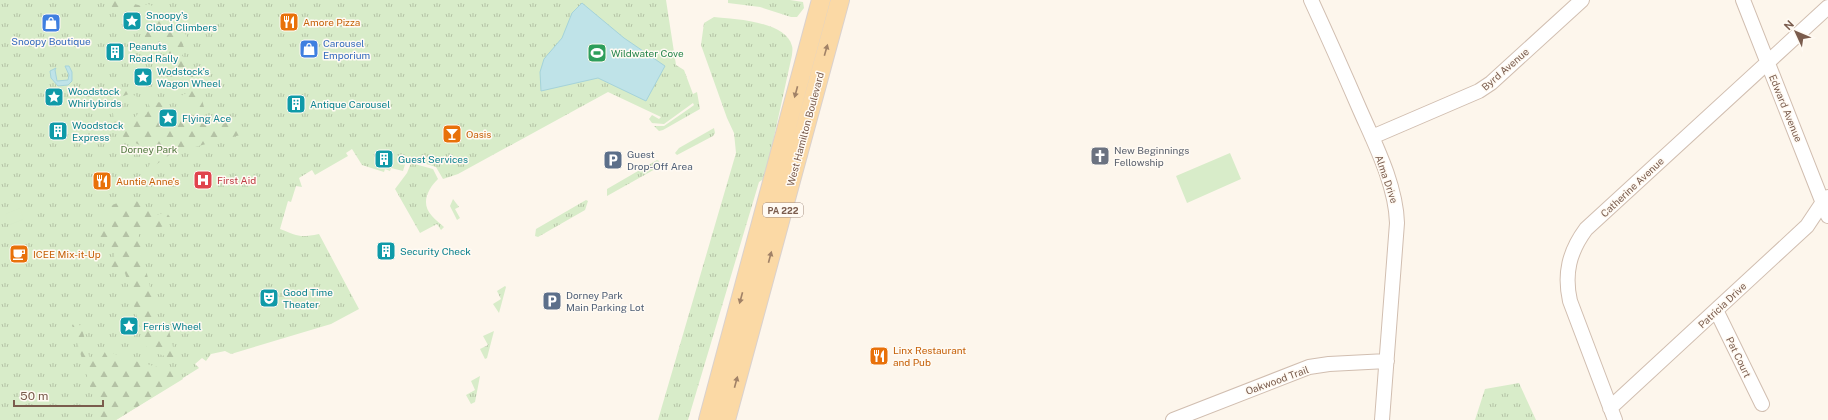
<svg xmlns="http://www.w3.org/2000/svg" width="1828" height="420" font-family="'Public Sans',sans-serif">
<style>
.grass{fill:url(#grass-tufts)}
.forest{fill:url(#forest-firs)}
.pitch{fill:#d8ecc9}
.water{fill:#bfe3e8;stroke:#a5d3da}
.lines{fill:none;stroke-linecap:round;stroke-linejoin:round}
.minor-casing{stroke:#d1beb0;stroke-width:16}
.major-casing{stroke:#dad1cd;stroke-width:20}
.minor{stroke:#fff;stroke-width:14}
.major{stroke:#fbd9a5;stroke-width:18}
.oneway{fill:#a18267}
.labels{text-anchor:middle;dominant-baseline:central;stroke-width:3;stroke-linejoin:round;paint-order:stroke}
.shield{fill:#fffaf3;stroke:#a28b7f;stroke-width:1}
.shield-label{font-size:9px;font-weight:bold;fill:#7a5c4d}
.culture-label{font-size:10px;fill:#0d838f;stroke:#fffaf3;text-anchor:start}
.food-label{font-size:10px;fill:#c56008;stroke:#fffaf3;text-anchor:start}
.shop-label{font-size:10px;fill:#366cbe;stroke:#fffaf3}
.leisure-label{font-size:10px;fill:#27864d;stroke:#fffaf3;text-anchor:start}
.street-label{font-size:10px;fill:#7a5c4d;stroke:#fffaf3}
.park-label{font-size:10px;fill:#537a41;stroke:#fffaf3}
.worship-label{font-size:10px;fill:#5b616d;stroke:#fffaf3;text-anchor:start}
.service-label{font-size:10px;fill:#4e5e75;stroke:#fffaf3;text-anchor:start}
.health-label{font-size:10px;fill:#be3a42;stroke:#fffaf3;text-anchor:start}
</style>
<defs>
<pattern id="grass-tufts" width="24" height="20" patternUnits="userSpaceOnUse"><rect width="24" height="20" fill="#d8ecc9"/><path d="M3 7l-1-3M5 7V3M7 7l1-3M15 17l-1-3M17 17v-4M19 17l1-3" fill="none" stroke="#b4c2a5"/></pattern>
<pattern id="forest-firs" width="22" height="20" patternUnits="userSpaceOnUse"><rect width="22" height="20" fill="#d8ecc9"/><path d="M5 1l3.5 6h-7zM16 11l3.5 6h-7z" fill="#b4c2a5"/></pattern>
</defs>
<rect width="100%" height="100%" fill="#fdf6ec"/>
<path class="grass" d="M0 0H666L676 65 684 70 693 94 697 92 700 109 663 130 659 131 654 126H664L690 108 694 105 693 103 664 124 652 123 649 119 652 115 659 119 661 117 608 92 458 174 443 179 436 167 407 158 403 171 391 168 390 171 385 169 384 172 362 165 352 149 346 153 348 156 315 175 312 170 299 178 302 187 296 186 291 202 288 201 280 229C298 236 299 238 319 234L359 309 331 324 231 354 225 351 211 354 206 361 202 358 195 364 199 368 116 420H0Z
M728 0H790L803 2 804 8 797 17H791L760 7 728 3Z
M714 17C734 19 786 21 792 46 793 49 792 53 792 55L765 178 759 182 688 420H658L736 153 734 133 727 118 701 45 704 23Z
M714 128 715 133 713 136 677 155 675 153 679 148Z
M657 160 659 161 657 168 607 196V189Z
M411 163 433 169 438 179C428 189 420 203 432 216 435 220 440 223 444 227L441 230 437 224 420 233 395 189 407 173Z
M453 199 459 207 455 209 460 218 457 220 450 206Z
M586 200 588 201 585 210 538 237 535 236 536 229Z
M505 286 506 287 499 313 493 304 501 299 497 291Z
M494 331 487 358 485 359 480 349 488 345 483 336Z
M480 376 475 402 471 404 466 395 475 390 471 381Z
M1519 383 1536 420H1475L1485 389Z"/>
<path class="forest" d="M108 0H119L142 6 148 4 160 9 168 21 175 17 173 23 179 24 189 40 183 45 186 52 182 55 198 86 204 107 202 109C192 109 185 105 179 97L190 91 182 75 175 78 173 76 166 79 163 76 165 71 163 64 167 62 168 54 155 51 148 37 146 38C140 32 141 28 144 20L138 12 130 10 123 15 122 25Z
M119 91H127L139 98 137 100 129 94 118 98C114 106 114 110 119 118 128 121 134 121 139 112L146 115 150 107 147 101 165 103 170 106 169 107 166 106 159 120 169 126 174 118 178 119 182 111 198 117H206L247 128 244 134 172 153 146 172 155 153 116 133 111 100 113 95Z
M132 198 151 210 153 216 166 212 173 221 168 222V225L138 233 158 324 167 322 176 360 159 354 145 346 125 273 121 274 118 273V269L109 271 108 267C118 257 116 248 104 241L97 242 94 233 112 227 106 207Z
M77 322 82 328 90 360 102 357 106 350 131 361 132 360 179 373 183 379 116 420H100L72 325Z"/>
<path class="pitch" d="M1230 153 1241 179 1187 203 1176 176Z
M20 208 24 219 9 225 5 214Z"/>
<path class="water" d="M582 3 624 38 665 66 646 101 598 78 541 91 540 72 544 59 562 38 572 13Z
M65 66H69L72 72V81L68 85 58 86 51 78 50 71 56 68 55 70 57 81 68 80 69 75Z"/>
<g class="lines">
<g class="minor-casing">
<path id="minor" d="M1311 0C1328 37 1344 73 1360 110 1375 144 1396 185 1397 223L1382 420
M1743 0 1828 216
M1372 137 1479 91 1491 83 1582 0
M1716 310 1762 404
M1610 408 1807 226 1823 202 1828 197
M1173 420 1309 367 1329 364 1387 361
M1615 420 1570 301C1564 274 1569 252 1586 229L1828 7"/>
</g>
<g class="major-casing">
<path id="major" d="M708 420 821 0
M726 420 840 0"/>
</g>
<use href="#minor" class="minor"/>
<use href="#major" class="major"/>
</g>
<defs><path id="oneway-solid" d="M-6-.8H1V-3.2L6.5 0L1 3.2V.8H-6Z"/></defs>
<g class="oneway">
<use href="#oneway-solid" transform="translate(826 50) rotate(-74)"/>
<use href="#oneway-solid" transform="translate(796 92) rotate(105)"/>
<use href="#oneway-solid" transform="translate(770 257) rotate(-75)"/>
<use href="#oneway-solid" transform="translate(741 298) rotate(105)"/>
<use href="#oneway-solid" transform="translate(736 382) rotate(-75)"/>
</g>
<defs>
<g id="sight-square" transform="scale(1)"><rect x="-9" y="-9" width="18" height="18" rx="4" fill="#0f9aa8" stroke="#fffaf3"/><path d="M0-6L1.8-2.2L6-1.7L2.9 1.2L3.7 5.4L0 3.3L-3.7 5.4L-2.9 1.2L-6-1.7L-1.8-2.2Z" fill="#fff"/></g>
<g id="restaurant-square" transform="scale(1)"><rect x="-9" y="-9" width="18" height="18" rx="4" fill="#e8710a" stroke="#fffaf3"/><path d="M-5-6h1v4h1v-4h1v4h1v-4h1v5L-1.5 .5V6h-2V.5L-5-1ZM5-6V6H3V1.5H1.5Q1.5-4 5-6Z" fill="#fff"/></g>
<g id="shop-square" transform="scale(1)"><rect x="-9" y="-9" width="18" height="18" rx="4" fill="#3f7fe0" stroke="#fffaf3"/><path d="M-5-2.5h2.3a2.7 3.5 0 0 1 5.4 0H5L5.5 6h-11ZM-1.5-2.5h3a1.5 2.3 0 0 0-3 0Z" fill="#fff"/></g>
<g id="building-square" transform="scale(1)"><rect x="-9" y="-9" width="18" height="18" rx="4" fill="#0f9aa8" stroke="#fffaf3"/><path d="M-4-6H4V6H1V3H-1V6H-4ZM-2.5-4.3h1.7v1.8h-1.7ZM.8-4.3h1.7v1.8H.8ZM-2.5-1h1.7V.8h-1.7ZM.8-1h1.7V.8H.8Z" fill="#fff"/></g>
<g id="stadium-square" transform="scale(1)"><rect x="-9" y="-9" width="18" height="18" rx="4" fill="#2e9e5b" stroke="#fffaf3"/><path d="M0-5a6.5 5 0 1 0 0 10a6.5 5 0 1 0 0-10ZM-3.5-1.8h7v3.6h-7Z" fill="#fff"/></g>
<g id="bar-square" transform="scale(1)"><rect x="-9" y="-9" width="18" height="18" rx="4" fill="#e8710a" stroke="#fffaf3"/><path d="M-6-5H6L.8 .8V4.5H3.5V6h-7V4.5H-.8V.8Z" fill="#fff"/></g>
<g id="church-square" transform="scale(1)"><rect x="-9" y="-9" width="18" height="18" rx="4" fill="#6b7280" stroke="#fffaf3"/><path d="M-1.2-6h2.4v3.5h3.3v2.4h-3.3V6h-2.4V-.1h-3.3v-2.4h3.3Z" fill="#fff"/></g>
<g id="parking-square" transform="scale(1)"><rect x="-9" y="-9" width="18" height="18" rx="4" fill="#5c6f8a" stroke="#fffaf3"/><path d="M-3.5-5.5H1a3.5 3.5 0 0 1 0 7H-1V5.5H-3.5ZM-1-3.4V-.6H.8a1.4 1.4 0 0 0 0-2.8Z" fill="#fff"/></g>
<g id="hospital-square" transform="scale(1)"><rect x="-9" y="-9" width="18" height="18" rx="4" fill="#e0444e" stroke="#fffaf3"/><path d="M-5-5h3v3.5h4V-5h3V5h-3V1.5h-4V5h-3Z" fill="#fff"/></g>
<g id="cafe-square" transform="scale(1)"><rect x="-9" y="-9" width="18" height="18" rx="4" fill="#e8710a" stroke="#fffaf3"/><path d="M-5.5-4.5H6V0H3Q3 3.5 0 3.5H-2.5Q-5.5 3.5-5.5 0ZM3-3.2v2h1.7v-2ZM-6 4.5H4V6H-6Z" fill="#fff"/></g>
<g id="theatre-square" transform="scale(1)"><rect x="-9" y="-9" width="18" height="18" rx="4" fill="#0f9aa8" stroke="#fffaf3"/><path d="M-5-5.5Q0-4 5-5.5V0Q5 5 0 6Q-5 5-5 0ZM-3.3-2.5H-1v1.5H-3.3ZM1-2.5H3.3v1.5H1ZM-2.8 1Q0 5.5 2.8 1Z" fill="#fff"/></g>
</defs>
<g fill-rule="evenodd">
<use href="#sight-square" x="132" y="21"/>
<use href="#restaurant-square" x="289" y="22"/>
<use href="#shop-square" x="51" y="23"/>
<use href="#shop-square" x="309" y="49"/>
<use href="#building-square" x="115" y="52"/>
<use href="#stadium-square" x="597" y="53"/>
<use href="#sight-square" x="143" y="77"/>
<use href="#sight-square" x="54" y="97"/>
<use href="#building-square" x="296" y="104"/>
<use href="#sight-square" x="168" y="118"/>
<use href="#building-square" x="58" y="131"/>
<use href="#bar-square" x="452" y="134"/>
<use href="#church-square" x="1100" y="156"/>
<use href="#building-square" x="384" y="159"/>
<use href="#parking-square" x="613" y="160"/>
<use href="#hospital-square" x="203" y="180"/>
<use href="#restaurant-square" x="102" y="181"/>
<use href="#building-square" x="386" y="251"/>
<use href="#cafe-square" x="19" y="254"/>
<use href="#theatre-square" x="269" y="298"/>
<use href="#parking-square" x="552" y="301"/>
<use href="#sight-square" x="129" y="326"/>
<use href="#restaurant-square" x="879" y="356"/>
</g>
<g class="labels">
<rect class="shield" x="763" y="203" width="40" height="14" rx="3"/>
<g class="shield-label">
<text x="783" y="210">PA 222</text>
</g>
<g class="culture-label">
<text x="146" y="15">Snoopy's<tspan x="146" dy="12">Cloud Climbers</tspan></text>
<text x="129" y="46">Peanuts<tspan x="129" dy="12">Road Rally</tspan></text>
<text x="157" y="71">Wodstock's<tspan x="157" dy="12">Wagon Wheel</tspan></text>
<text x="68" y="91">Woodstock<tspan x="68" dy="12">Whirlybirds</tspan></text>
<text x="310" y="104">Antique Carousel</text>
<text x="182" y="118">Flying Ace</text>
<text x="72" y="125">Woodstock<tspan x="72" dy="12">Express</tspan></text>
<text x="398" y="159">Guest Services</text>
<text x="400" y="251">Security Check</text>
<text x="283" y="292">Good Time<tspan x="283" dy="12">Theater</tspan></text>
<text x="143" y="326">Ferris Wheel</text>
</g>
<g class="food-label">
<text x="303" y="22">Amore Pizza</text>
<text x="466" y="134">Oasis</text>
<text x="116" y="181">Auntie Anne's</text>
<text x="33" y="254">ICEE Mix-it-Up</text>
<text x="893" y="350">Linx Restaurant<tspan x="893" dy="12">and Pub</tspan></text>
</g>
<g class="shop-label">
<text x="51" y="41">Snoopy Boutique</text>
<text x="323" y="43" text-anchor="start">Carousel<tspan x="323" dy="12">Emporium</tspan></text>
</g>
<g class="leisure-label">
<text x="611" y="53">Wildwater Cove</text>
</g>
<g class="street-label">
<text transform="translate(1505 69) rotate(-41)">Byrd Avenue</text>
<text transform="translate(1786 108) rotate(68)">Edward Avenue</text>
<text transform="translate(805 129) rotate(-75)">West Hamilton Boulevard</text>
<text transform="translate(1387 179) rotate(71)">Alma Drive</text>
<text transform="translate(1632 187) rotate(-43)">Catherine Avenue</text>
<text transform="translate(1722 305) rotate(-43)">Patricia Drive</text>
<text transform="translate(1739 357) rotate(64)">Pat Court</text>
<text transform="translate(1277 380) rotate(-20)">Oakwood Trail</text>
</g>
<g class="park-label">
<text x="149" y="149">Dorney Park</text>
</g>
<g class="worship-label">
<text x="1114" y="150">New Beginnings<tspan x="1114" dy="12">Fellowship</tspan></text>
</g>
<g class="service-label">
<text x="627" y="154">Guest<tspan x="627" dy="12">Drop-Off Area</tspan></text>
<text x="566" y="295">Dorney Park<tspan x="566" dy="12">Main Parking Lot</tspan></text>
</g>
<g class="health-label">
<text x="217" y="180">First Aid</text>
</g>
</g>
<g transform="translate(1796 32) rotate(314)" stroke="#fffaf3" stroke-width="3" paint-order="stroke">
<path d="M0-3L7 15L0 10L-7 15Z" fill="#7a5c4d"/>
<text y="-6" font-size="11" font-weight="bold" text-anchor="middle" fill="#7a5c4d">N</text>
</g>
<path d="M14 400v6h89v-6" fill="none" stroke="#7a5c4d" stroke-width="2"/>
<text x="20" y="400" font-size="12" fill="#7a5c4d" stroke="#fffaf3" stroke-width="3" paint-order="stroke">50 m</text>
</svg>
